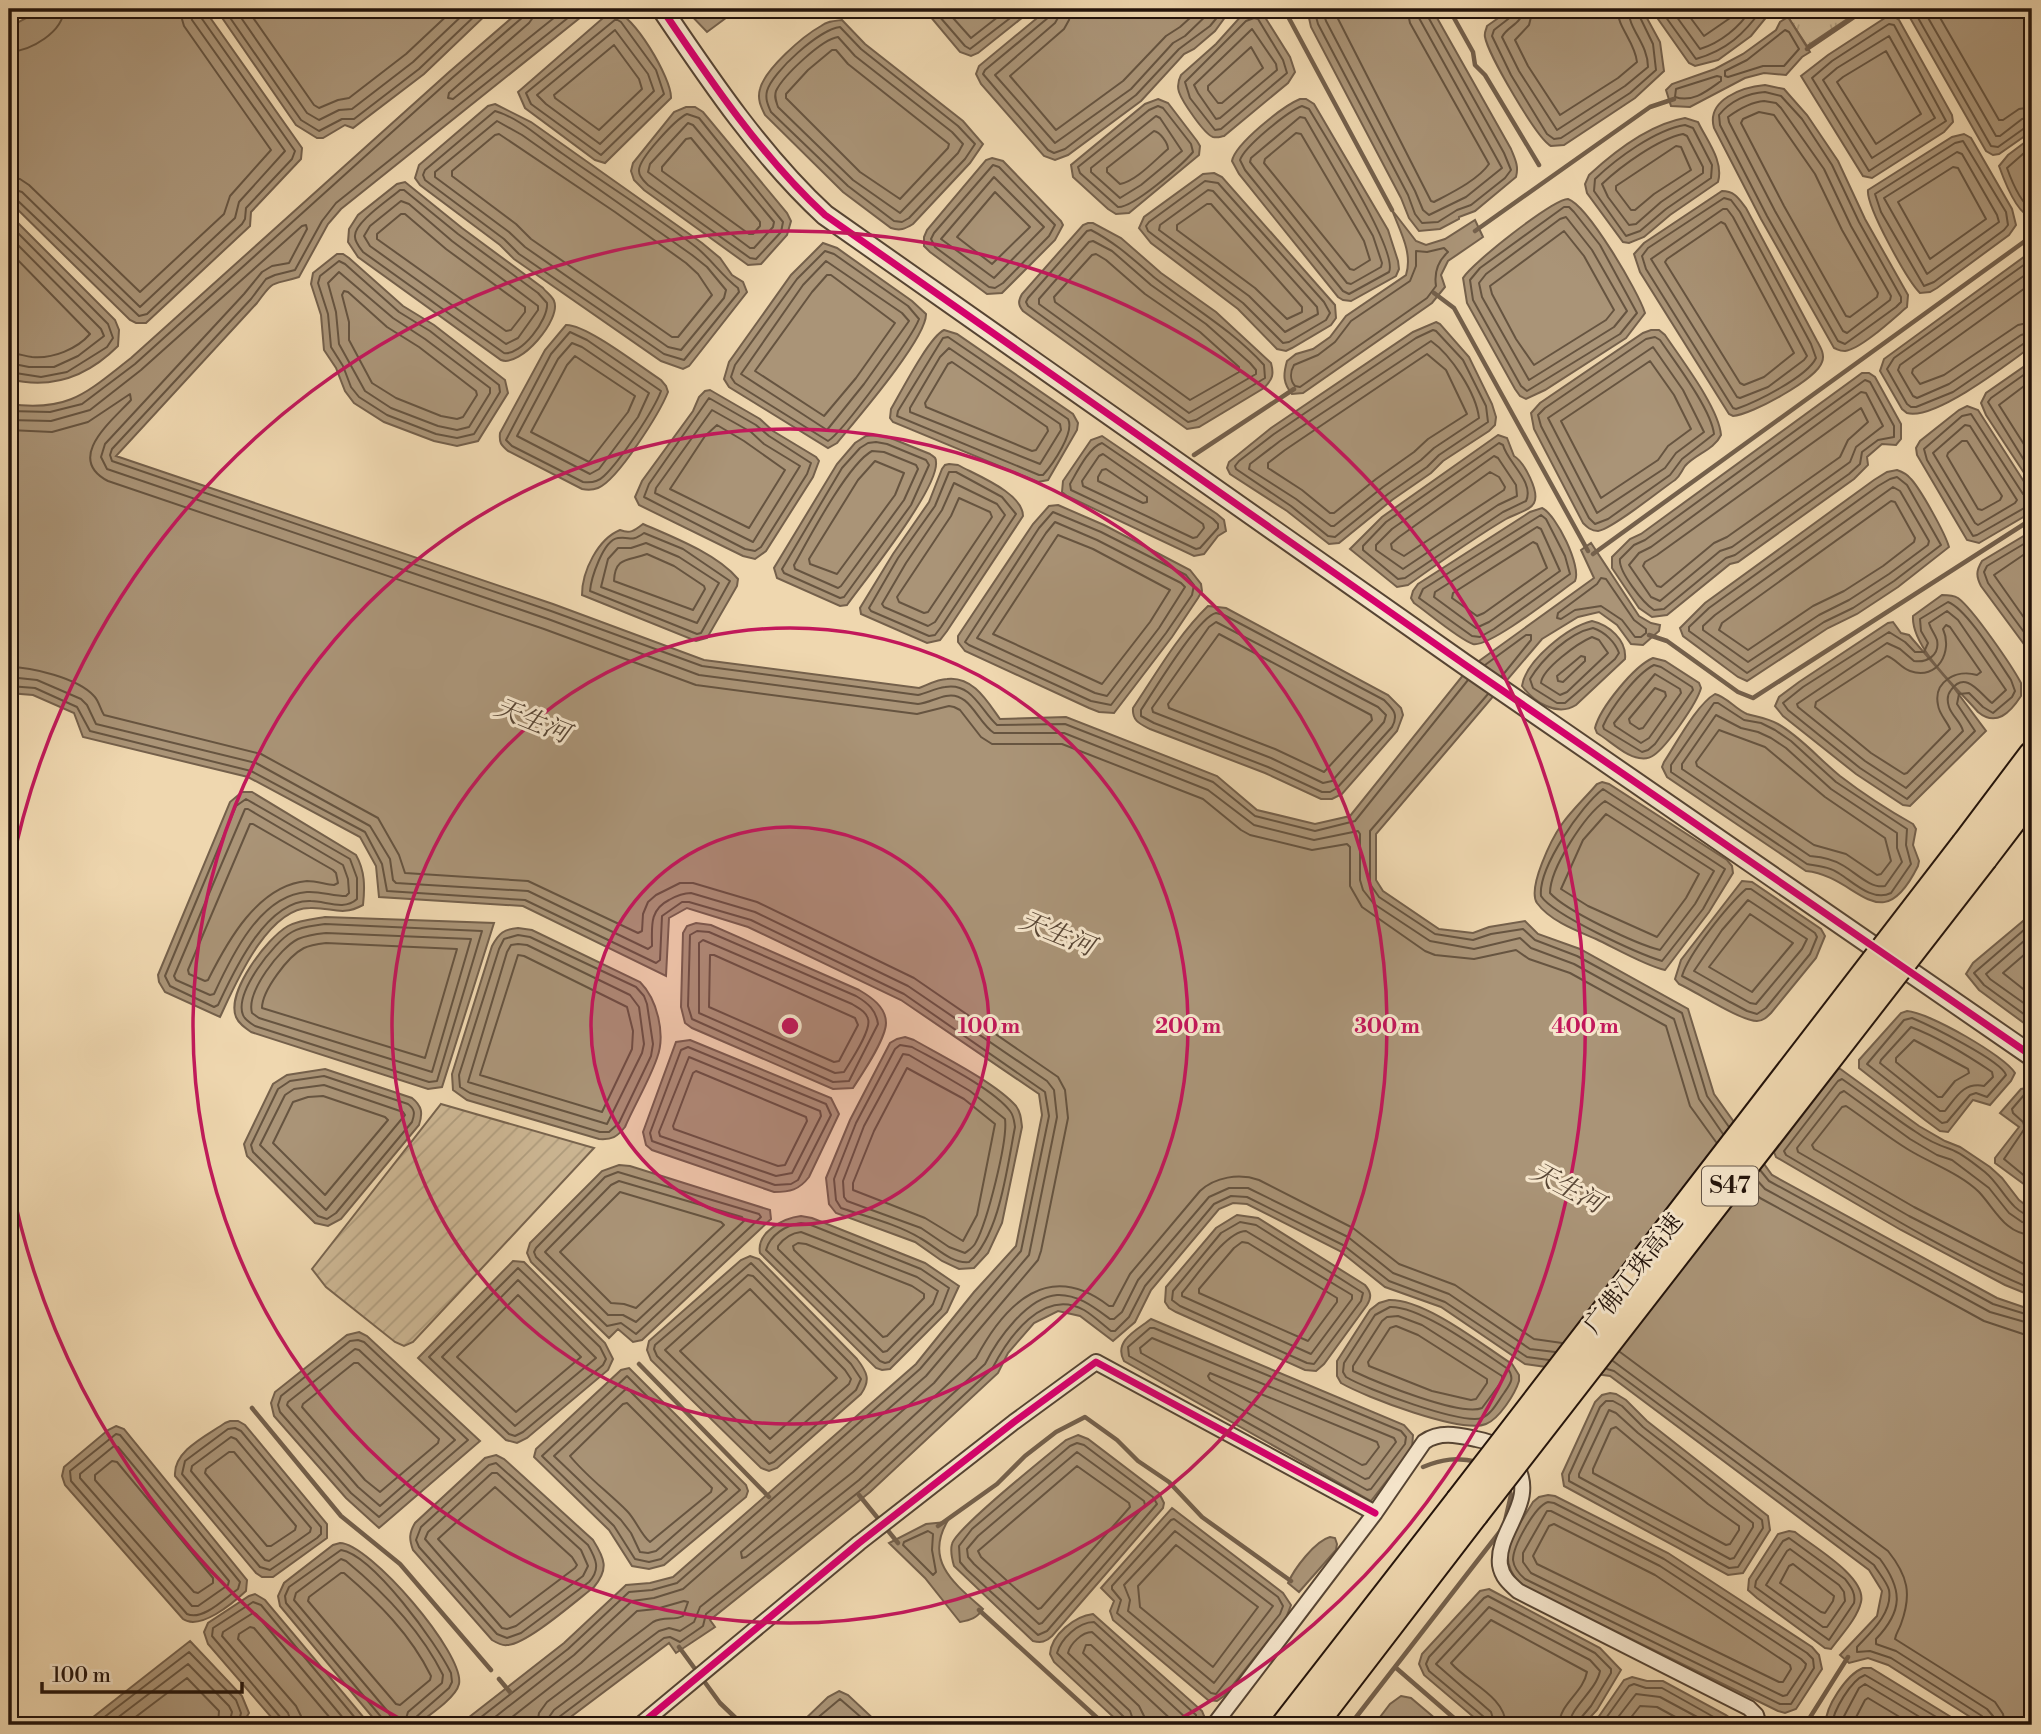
<svg xmlns="http://www.w3.org/2000/svg" width="2041" height="1734" font-family="'Libre Bodoni','Noto Serif SC',serif">
<style>
.grass{fill:url(#grass-tufts);stroke:#78644e;stroke-width:2}
.garden{fill:url(#garden-furrows);stroke:#78644e;stroke-width:2}
.water{fill:#aa9477;stroke:#74604b;stroke-width:2}
.lines{fill:none;stroke-linecap:round;stroke-linejoin:round}
.shore{stroke:#665440;stroke-width:2}
.stream{stroke:#74604b;stroke-width:4.5}
.minor-casing{stroke:#564433;stroke-width:18}
.tertiary-casing{stroke:#564433;stroke-width:23}
.motorway-casing{stroke:#23130a;stroke-width:30}
.minor{stroke:#f5e5cb;stroke-width:14}
.tertiary{stroke:#f5e5cb;stroke-width:19}
.motorway{stroke:#efd7af;stroke-width:26}
.motorway-bridge-casing{stroke:#23130a;stroke-width:30;stroke-linecap:butt}
.motorway-bridge{stroke:#efd7af;stroke-width:26}
.cycleway-casing{stroke:#f5e5cb;stroke-width:11}
.cycleway{stroke:#d6006c;stroke-width:7}
.ring{fill:none;stroke:#c2185b;stroke-width:3.5}
.labels{text-anchor:middle;dominant-baseline:central;stroke-width:6;stroke-linejoin:round;paint-order:stroke}
.shield{fill:#f5e5cb;stroke:#625244;stroke-width:2}
.shield-label{font-size:23px;font-weight:bold;fill:#23130a}
.street-label{font-size:24px;fill:#23130a;stroke:#f5e5cb}
.water-label{font-size:26px;font-style:italic;fill:#594736;stroke:#f5e5cb}
.centre{fill:#c2185b;stroke:#f5e5cb;stroke-width:3.5}
.ring-label{font-size:21px;text-anchor:middle;font-weight:bold;fill:#c2185b;stroke:#f5e5cb;stroke-width:6;stroke-linejoin:round;paint-order:stroke}
</style>
<defs>
<pattern id="grass-tufts" width="24" height="20" patternUnits="userSpaceOnUse" patternTransform="scale(1.75)"><rect width="24" height="20" fill="#ccb693"/><path d="M3 7l-1-3M5 7V3M7 7l1-3M15 17l-1-3M17 17v-4M19 17l1-3" fill="none" stroke="#af9c7d"/></pattern>
<pattern id="garden-furrows" width="10" height="10" patternUnits="userSpaceOnUse" patternTransform="scale(1.75)"><rect width="10" height="10" fill="#ccb693"/><path d="M-1 1l2-2M0 10L10 0M9 11l2-2" fill="none" stroke="#af9c7d"/></pattern>
</defs>
<rect width="100%" height="100%" fill="#efd7af"/>
<filter id="stains"><feTurbulence type="fractalNoise" baseFrequency=".00286" numOctaves="4"/><feColorMatrix values="0 0 0 0 .2 0 0 0 0 .09 0 0 0 0 .02 0 0 0 .5 -.17"/></filter>
<radialGradient id="worn" r=".72"><stop offset=".6" stop-color="#630" stop-opacity="0"/><stop offset="1" stop-color="#630" stop-opacity=".3"/></radialGradient>
<path class="grass" d="M1801 9H1862L1807 46 1788 17Z"/>
<path class="garden" d="M441 1104 594 1148 413 1342 404 1346 395 1342 326 1287 312 1269Z"/>
<path class="water" d="M43 9H204L302 148 301 159 251 212 250 226 146 323H136L130 320 9 201V27Z
M216 9H492L424 74 353 128 345 125 323 138H317L296 125Z
M522 9H591L341 209 328 224 299 277C271 286 275 278 257 303L116 456 553 604 704 660 919 688C927 685 938 679 947 679 973 676 987 701 1000 719L1066 717 1217 776 1257 810 1315 824 1350 816 1468 669 1594 578 1581 550 1591 543 1639 616 1651 623 1660 625 1659 631 1643 645 1631 644 1617 625 1599 612 1578 617 1542 639 1376 834V880L1383 891 1439 929 1473 933 1489 927 1525 921 1538 934 1580 949 1688 1009 1714 1094 1772 1175 1997 1298 2032 1310V1725H1983L1888 1665 1868 1658 1849 1663 1840 1655 1877 1616 1882 1591 1869 1570 1610 1376 1525 1364 1441 1307 1385 1287 1340 1251 1247 1204 1233 1203 1219 1209 1151 1290 1135 1322 1113 1341 1080 1316 1058 1311 1034 1323 1008 1353 998 1373 870 1492 710 1620 715 1627 676 1653 669 1643 560 1725H459L564 1643 626 1585 650 1583 673 1577 916 1364 974 1292 1016 1246 1042 1115 1039 1094 901 1000 748 927 687 908 669 918 666 976 523 906 379 897 376 866 360 837 248 777 83 737 74 713 33 695 9 693V404C69 412 86 393 131 358L448 73Z
M685 9H738L707 32Z
M924 9H1033L978 53 971 56 960 52Z
M1048 9H1231L1215 31 1194 49 1184 54 1141 101 1068 155 1055 160 1044 156 981 84 976 74 979 66Z
M1307 9H1432L1511 149C1515 159 1519 166 1516 177L1475 211 1459 217V219L1440 229 1419 231 1409 218 1401 198 1311 27Z
M1511 9H1642L1660 42 1664 71 1635 98 1564 145 1551 146C1537 139 1488 54 1485 37 1484 32 1486 31 1487 26Z
M1651 9H1773L1751 36 1718 60 1695 66 1689 63Z
M1905 9H2032V131L1999 154 1993 155 1986 151Z
M1256 10 1263 14 1290 57 1295 72 1288 83 1224 136C1219 137 1218 138 1213 137 1204 134 1182 101 1179 92 1177 86 1178 81 1181 75L1216 44 1242 15Z
M614 11C633 13 672 79 671 98L605 163 595 160 525 108 518 92 603 18Z
M1888 16H1893L1899 20 1952 115 1953 122 1944 132 1872 178 1863 176 1801 76 1828 55Z
M1788 17 1810 52 1802 57 1786 75 1764 73 1745 78 1690 107 1671 106 1666 90 1672 84 1715 69 1743 54 1776 30 1780 22Z
M842 20 865 44 963 121 983 144 970 163 913 224C905 229 900 231 891 228L843 192 765 115C761 107 757 99 760 89 765 69 803 36 821 26 828 21 834 21 842 20Z
M1765 85 1784 89 1807 115 1838 161 1865 219 1908 295 1907 307C1894 318 1861 349 1845 351 1839 351 1839 350 1834 348L1761 219 1714 128C1706 100 1742 87 1765 85Z
M1158 99 1168 103 1197 141 1200 146 1199 155 1129 213 1116 214 1108 209 1073 177 1071 165 1145 104Z
M1300 99H1306L1314 104 1388 230 1398 261 1399 269 1396 276 1351 301 1343 300 1338 297 1239 174 1232 161C1235 144 1283 106 1300 99Z
M495 104 531 122 702 243 720 258 732 275 743 282 747 292 689 366 683 369 661 361 514 259 500 245 420 185 415 178 419 165 488 106Z
M686 107H695L703 112 787 213 791 221 787 235 761 264 748 265 644 190 634 180 631 171 633 163 674 112Z
M1685 118 1698 122C1707 141 1724 161 1718 182L1670 215 1644 237 1629 243 1623 242 1587 193 1585 184 1589 175C1615 151 1650 124 1685 118Z
M1964 134 1971 138 2012 209 2016 225 2009 235 1937 288 1930 292 1920 293C1907 280 1866 206 1868 190L1952 137Z
M2032 137V217C2017 215 2004 180 1999 166L2008 155Z
M992 158 1003 161 1061 221 1063 225 1055 240 1002 293 987 294 930 252 924 246V237L927 230 986 160Z
M1214 173 1222 177 1335 305 1336 318 1331 325 1292 348 1286 351 1277 349 1238 309 1151 243 1139 228 1144 217 1203 174Z
M405 182 462 228 543 288C546 292 553 297 554 301 562 319 520 368 501 360L358 257 348 242 349 229 358 215 397 184Z
M1722 191C1735 191 1739 199 1746 208L1817 341C1821 348 1825 355 1822 362 1817 379 1751 415 1733 416L1729 414 1640 272 1634 254 1644 243Z
M1568 199C1588 206 1638 291 1645 313L1626 338 1545 390 1526 399 1520 396 1515 389 1467 303 1463 278C1472 263 1552 200 1568 199Z
M1392 210 1416 241 1426 245 1445 239 1475 220 1483 237 1448 261 1441 275 1445 287 1432 303 1303 393 1292 394C1283 383 1283 375 1287 361L1296 354 1313 349 1330 337 1346 316 1406 275C1413 253 1400 231 1392 210Z
M9 214 115 320 119 330 118 346C87 377 52 390 9 379Z
M1088 223H1093L1121 238 1161 273 1216 312 1271 363C1274 374 1273 379 1264 388L1199 427 1187 429 1023 311C1018 305 1018 301 1022 294L1083 225Z
M823 243 837 248 912 301 926 314C927 338 855 421 837 443L828 448 729 387 724 379 729 362 791 275Z
M2032 251V346C2009 363 1934 421 1907 413L1902 409 1880 371 1884 359Z
M337 254H343L349 258 403 306 434 325 505 380 508 393 478 441 457 446 434 441 384 422 354 403 345 391 336 368 324 350 321 315 311 284 313 273Z
M1436 322 1440 324 1469 357 1492 404 1496 417 1495 425 1489 431 1443 461 1431 473 1392 500 1339 543 1329 544 1287 511 1230 474 1227 468 1229 462 1271 428 1413 332Z
M566 325C586 324 642 368 661 380L666 386 668 392C660 412 618 480 598 488 593 490 587 490 582 489L508 451C501 445 499 443 500 433L545 350Z
M944 330 957 334 1073 414 1078 423 1077 430 1048 480 1038 482 893 422 890 418 891 409C901 392 929 337 944 330Z
M1651 330H1659L1665 335C1681 359 1719 408 1721 435 1714 450 1695 454 1685 466 1681 472 1680 476 1675 480 1660 490 1611 530 1598 531 1591 531 1587 527 1583 523L1534 429 1531 413 1540 403 1643 333Z
M2032 361V485L1986 415 1981 403 1986 393Z
M1862 373H1869L1875 377 1901 424V439L1896 445 1882 444 1867 457 1868 465 1854 479 1738 562 1730 564 1667 615 1652 617 1639 608 1612 568V557L1630 539 1641 534Z
M710 390 760 419 773 431 816 457 819 461 813 477 766 551 755 559 743 556 639 505 635 497 642 481 693 411 699 397 705 391Z
M1967 406 1978 410 2030 491 2032 507 2030 513 1979 543 1967 540 1917 455 1916 448 1920 441 1959 410Z
M876 435 888 437 930 454C934 457 936 457 936 462 939 488 865 580 847 605L840 606 777 578 774 568 837 464 855 443 866 436Z
M1498 435 1507 438 1514 456C1524 462 1540 492 1534 503 1530 511 1514 514 1506 519 1472 539 1440 562 1408 585L1397 587 1350 549 1382 517Z
M1102 436 1217 514 1224 520 1226 531 1218 536 1204 554 1194 556 1067 496 1062 492 1063 481 1091 440Z
M949 464 958 465C976 475 1023 493 1023 516L947 631 940 640 927 643 861 614 860 608 893 554 929 502 942 469 945 465Z
M1897 470C1903 472 1907 474 1911 479 1921 490 1945 533 1949 547L1898 587 1857 614 1828 628 1747 681 1738 677 1683 636 1680 628 1705 603 1874 480 1887 472Z
M1058 505 1104 525 1190 570 1201 584 1202 591 1198 598 1172 637 1114 713 1099 712 1089 708 965 651 958 642V636L1033 524 1049 506Z
M1542 508C1556 514 1582 567 1575 581 1558 593 1489 648 1473 644 1460 640 1427 612 1414 603L1411 598 1413 591 1418 584 1530 512Z
M643 524C673 537 717 554 738 579L737 586 707 638 696 641 582 595C582 571 598 539 620 530 630 534 634 531 643 524Z
M2032 531V655L1981 586C1976 576 1976 571 1982 561Z
M1942 595C1948 595 1953 595 1958 598 1973 609 2012 666 2021 683V696C2010 713 1996 727 1978 712 1958 689 1911 647 1913 616Z
M1208 606 1226 608 1388 695 1401 708 1403 715 1397 731 1342 794 1332 799H1321L1265 773 1150 729C1140 724 1132 721 1133 708 1156 674 1178 635 1208 606Z
M1592 621C1609 625 1627 640 1625 659L1576 705C1557 717 1534 702 1522 686 1526 660 1568 627 1592 621Z
M1893 622 1901 633 1909 635 1951 684 1986 731 1910 806 1903 805 1856 774 1783 716 1775 706 1779 697 1799 682 1888 623Z
M1653 658 1665 661 1699 683 1701 688C1697 703 1667 746 1654 755 1650 758 1644 759 1639 758 1625 756 1609 740 1597 733L1595 728C1600 708 1634 666 1653 658Z
M1715 694C1727 697 1735 709 1747 714 1757 717 1767 718 1778 724 1801 737 1819 759 1840 776 1862 793 1888 810 1913 824L1916 829 1913 845 1919 861 1918 866C1880 942 1858 876 1806 871L1667 777 1662 767 1664 762C1676 744 1697 704 1715 694Z
M1602 782 1609 784 1727 860 1732 866 1733 873 1709 912 1665 970C1646 966 1615 948 1596 939 1577 931 1550 921 1537 903 1527 888 1552 838 1562 824 1572 810 1586 797 1597 784Z
M242 792H252L356 855C365 871 365 887 363 905 341 917 332 907 310 908 267 908 235 985 220 1017L165 992 159 982 158 975 230 802Z
M1742 881 1752 882 1821 929 1825 936 1816 958 1771 1013C1767 1017 1763 1021 1757 1021 1741 1021 1697 992 1679 984L1675 979 1681 960Z
M2029 916H2032V1029L1979 990 1966 974 1973 963Z
M325 917 494 923 442 1087 428 1089 251 1032C245 1028 239 1024 236 1017 226 992 267 938 288 926 299 920 312 919 325 917Z
M696 923 711 925 859 990C871 997 886 1007 886 1023 886 1039 862 1074 853 1088L833 1089 692 1028 685 1023 681 1007 683 933 687 926Z
M518 928 532 930 640 982C657 999 666 1034 657 1058 649 1081 635 1104 625 1127 617 1137 612 1140 599 1139L467 1100 453 1090 452 1074 492 946C499 933 504 929 518 928Z
M1907 1011C1928 1012 2005 1056 2015 1073L2011 1081 1990 1105 1973 1100 1948 1132 1940 1131 1925 1120 1859 1068V1060L1901 1013Z
M905 1037 914 1040C942 1056 996 1083 1016 1106 1021 1113 1021 1119 1022 1127L1002 1223 988 1253 974 1268 959 1269 942 1261 915 1242 836 1213 829 1204 826 1178 850 1120 890 1043 897 1039Z
M690 1040 831 1098 839 1114 809 1177C799 1190 790 1192 774 1192L652 1150 646 1145 643 1132 676 1042Z
M1839 1068 1919 1126 1945 1141 1960 1147 1990 1167 2002 1178 2019 1200 2032 1210V1296L2005 1285 1901 1230 1776 1157 1774 1152Z
M325 1069 412 1098C422 1106 423 1113 419 1125L341 1219 328 1226 315 1223 247 1156 244 1144 273 1084 287 1075Z
M2032 1087V1190L1995 1163V1158L2019 1127 2000 1113 2021 1089Z
M619 1165 630 1166 770 1210 771 1219 642 1340 633 1342 618 1329 609 1338 531 1262 527 1253 530 1243 602 1171Z
M1237 1215 1258 1218 1365 1285C1371 1292 1372 1297 1367 1305L1324 1364 1316 1371 1305 1370 1176 1312 1169 1308 1165 1302 1166 1287 1216 1228Z
M801 1216 812 1218 925 1263 959 1286 947 1312 890 1369 882 1370 876 1368 760 1253C756 1232 784 1218 801 1216Z
M750 1256 759 1259 857 1359C867 1372 871 1380 861 1394L777 1468 769 1471 761 1468 651 1360 647 1350 649 1341 741 1260Z
M513 1261 524 1262 605 1343 613 1359 608 1370 527 1438 517 1443 506 1440 418 1358Z
M1389 1300C1425 1299 1481 1344 1512 1364L1519 1375V1381C1515 1394 1499 1419 1486 1424 1462 1434 1365 1397 1341 1383L1337 1376V1361L1370 1310 1379 1303Z
M1151 1319 1404 1425 1413 1435 1412 1448 1371 1501 1124 1361C1113 1341 1137 1330 1151 1319Z
M359 1332 367 1336 480 1441 379 1528 346 1498 274 1416 271 1403 275 1392 347 1335Z
M629 1368 746 1485 748 1491 746 1497 664 1565 649 1569 632 1566 609 1530 534 1457 536 1449 621 1370Z
M1610 1393 1616 1394 1626 1400 1647 1421 1768 1516 1770 1530 1743 1573 1728 1575 1564 1486 1562 1474 1595 1402 1602 1395Z
M230 1421H238L245 1425 327 1524V1538L273 1577H262L256 1573 175 1476C173 1451 206 1436 225 1423Z
M116 1426 124 1429 247 1580 246 1591C233 1603 200 1631 183 1619L65 1485 62 1476 64 1467 108 1430Z
M1078 1435 1088 1439 1159 1493 1164 1503 1163 1508 1052 1636C1046 1642 1041 1643 1033 1641L954 1566C952 1559 950 1551 952 1544 956 1528 1047 1456 1066 1440Z
M496 1455 504 1459 593 1540C605 1559 609 1569 594 1587 577 1600 526 1645 507 1645 502 1646 497 1643 492 1640L413 1550C409 1539 409 1533 415 1523L485 1458Z
M1548 1495 1555 1496 1668 1553 1812 1647 1819 1655 1822 1669 1796 1709 1785 1713 1778 1711 1521 1585C1493 1556 1515 1532 1533 1502L1539 1497Z
M1172 1508 1283 1593 1291 1605 1286 1618 1224 1696 1217 1701 1208 1700 1113 1620 1110 1611 1114 1601 1101 1588Z
M947 1522C924 1562 956 1585 983 1609 977 1618 971 1620 960 1622L925 1578 889 1543 926 1524Z
M1789 1531 1795 1532C1812 1546 1867 1577 1861 1602 1857 1619 1841 1635 1831 1649L1825 1648 1757 1598 1748 1590 1749 1579 1778 1534Z
M1330 1537 1335 1538 1337 1544 1336 1550 1299 1592 1288 1583C1294 1569 1315 1541 1330 1537Z
M340 1543C369 1543 465 1654 459 1684 456 1698 428 1716 416 1725H379L280 1606 278 1596 284 1583 333 1545Z
M1489 1589 1600 1648 1621 1670 1597 1710 1583 1725H1483L1424 1675 1419 1664 1422 1654 1480 1591Z
M255 1594 265 1600 370 1725H278L208 1644 204 1632 208 1623 249 1596Z
M1093 1614 1202 1711 1204 1716 1203 1725H1122L1054 1662 1050 1654C1051 1635 1075 1616 1093 1614Z
M190 1641 242 1696 249 1713 242 1725H83Z
M1863 1668H1871L1964 1725H1826C1824 1708 1847 1674 1863 1668Z
M1632 1677 1647 1681H1663L1726 1715 1740 1725H1593L1624 1680Z
M839 1691 848 1695 880 1725H799L828 1697Z
M1401 1696 1411 1698 1443 1725H1374L1390 1704Z"/>
<g class="lines">
<path class="shore" d="M224 9 301 120 319 131 342 119H354L419 69 482 9
M235 9 307 113 319 120 339 110 352 109 413 62 469 9
M247 9 314 105 319 108 338 100 349 98 406 54 454 9
M535 9 534 16 529 23 449 93 448 98 453 99 565 9
M579 9 336 203 322 221 295 270 275 275 266 279 251 299 112 449 110 455 112 461 551 611 702 666 918 695C927 693 936 688 945 687 972 682 981 711 997 725L1065 724 1213 782 1255 816 1315 831 1355 821 1468 680
M933 9 965 46 970 49 1022 9
M945 9 971 38 1008 9
M1051 9 1049 17 985 70 983 74 1048 150 1054 153 1065 149 1136 95 1179 49 1210 26 1224 9
M1060 9 1059 16 1055 23 995 75 1055 143 1131 89 1173 43 1185 36 1213 9
M1071 9 1069 20 1064 29 1010 76 1056 130 1123 81 1166 36 1180 27 1200 9
M1314 9 1318 24 1408 195 1415 214 1422 223 1438 222 1457 210 1471 205 1505 178 1511 170 1504 153 1427 15 1426 9
M1322 9 1326 21 1415 191 1423 210 1429 215 1466 197 1502 168 1419 18 1417 9
M1333 9 1431 201 1434 202C1451 193 1478 180 1489 164L1410 23 1407 9
M1514 9 1512 16 1494 30 1492 36 1511 75 1547 134 1554 139 1561 138 1630 93 1656 70 1653 44 1636 9
M1523 9C1522 25 1508 25 1502 37L1519 71 1557 130 1625 86 1648 67C1648 44 1629 30 1628 9
M1533 9 1529 25 1515 40 1528 66 1560 115 1618 78 1637 62C1635 42 1618 28 1617 9
M1660 9 1696 59C1727 50 1744 34 1762 9
M1671 9 1700 49C1720 43 1740 27 1751 9
M1684 9 1704 36 1733 16 1739 9
M1913 9 1991 146 1998 147 2026 127 2032 126
M1923 9 1996 136H2000L2022 119 2032 117
M1935 9 1999 120H2003L2019 109 2032 107
M1254 18 1258 19 1283 60 1287 73 1221 129 1215 130 1190 98 1185 82 1246 21Z
M616 19 621 22 656 70 664 94 601 155 531 104 526 93Z
M1889 24 1894 25 1946 121 1869 171 1812 78 1832 61Z
M840 27 861 49 958 126 975 144 965 159 909 218 902 222 894 221 848 186 771 112C768 105 765 99 767 91 772 72 820 29 840 27Z
M1252 29 1276 64 1277 70 1220 118 1216 119 1198 93 1194 85Z
M615 30 648 74 654 91 600 144 546 104 537 95Z
M1785 30 1789 32 1799 49 1784 66H1763L1728 77 1725 76V71L1747 60Z
M1889 36 1935 118 1872 158 1823 80 1837 68Z
M838 37 855 56 952 132 963 144 958 153 900 213 853 180 778 107C776 101 774 97 776 91 783 76 822 39 838 37Z
M614 45 639 79 642 89 599 130 555 98 554 95Z
M1251 47 1263 68 1222 103H1218L1208 90V86Z
M832 50H836L848 64 949 144 948 148 900 199 860 172 786 98V94L808 70Z
M1886 51 1921 114 1876 144 1837 82 1843 77Z
M9 52C31 51 63 32 64 9
M1717 76 1721 77V81C1707 91 1693 103 1675 97L1676 89Z
M1765 92 1781 96 1802 119 1832 165 1859 222 1901 297V302L1896 307 1845 344 1838 341 1767 216 1720 125 1719 115C1730 101 1748 93 1765 92Z
M1764 101 1776 103 1781 108 1824 169 1851 226 1891 296 1890 300 1847 333 1843 331 1775 211 1729 122 1728 117C1739 109 1751 102 1764 101Z
M1158 106 1163 108 1191 144 1193 152C1182 165 1133 208 1118 207L1080 173 1078 167 1149 110Z
M1302 106 1309 109C1323 133 1399 251 1389 272L1349 294 1343 291 1245 170 1240 160C1245 146 1287 112 1302 106Z
M495 111C520 118 542 140 563 154 607 185 653 214 696 247 712 260 722 276 738 288L739 292 684 360 664 354 519 254 504 239 425 180 423 175 425 170Z
M1759 112 1774 115 1815 174 1842 230 1878 293 1877 297 1850 317 1846 316 1784 206 1741 123 1743 119Z
M687 114 699 118 783 222 781 232 756 259 750 258 648 185C644 181 639 177 639 171 638 159 676 119 687 114Z
M1156 116 1160 118 1182 151 1141 185 1120 198 1091 172V168Z
M1300 117 1305 118 1373 236 1382 263 1381 267 1351 284 1347 283 1250 162 1251 158Z
M497 121 522 135 692 255 707 267 726 290 724 298 681 350 668 347 525 247 509 232 435 177V172Z
M688 123 693 125 774 222 773 227 754 248H750L648 172 650 164Z
M1685 125 1693 128 1712 165 1711 178 1666 209 1640 231 1626 236 1594 191 1595 179C1617 158 1655 130 1685 125Z
M1154 131C1160 132 1168 143 1168 149 1154 161 1136 181 1120 184L1107 172V168Z
M1296 133 1301 134 1364 241 1370 260 1354 270 1350 269 1264 163 1265 159Z
M499 134 615 212 686 263 698 274 712 295 678 337H672L531 239 516 224 452 176V171L495 135Z
M1683 134 1687 136 1703 167V173L1661 202 1636 224 1629 225 1608 197 1602 184C1621 166 1658 139 1683 134Z
M691 138 760 222V226L753 234H749L662 171V167L686 139Z
M1963 141 2006 212 2008 225 2004 230 1934 282 1924 286 1881 212 1875 194 1955 143Z
M1676 146 1681 147 1691 170 1654 194 1635 210H1631L1616 190V186Z
M2032 146 2007 168C2012 182 2020 202 2032 210
M1957 152 1962 154 1997 215 1999 222 1927 274 1884 198Z
M993 165 999 167 1055 225 1049 236 1003 283 995 288 989 287 935 247 931 239 934 233Z
M1953 167 1958 168 1986 219 1930 259 1898 202Z
M994 177 1044 227 994 278 941 239Z
M9 178 20 179 29 185 140 292 224 214 230 196 271 150 184 26 179 9
M1205 181 1218 183 1324 302 1330 313 1326 320 1289 342 1283 343 1243 303 1148 231 1146 226 1149 222Z
M9 188 22 192 140 307 235 218 239 202 285 151 192 20 190 9
M404 190 458 234 538 293 547 303C549 319 521 356 504 353L363 252C360 248 355 242 355 237 353 223 390 199 400 190Z
M1208 190 1213 191 1317 307 1318 314 1285 332 1249 296 1159 230 1160 225Z
M995 192 1030 227 992 264 957 237Z
M9 197 16 199 139 316 147 314 242 224 245 219 246 208 292 159 295 151 200 16 199 9
M1724 198 1731 200 1740 212 1811 344 1816 358C1807 377 1756 402 1736 409L1733 408 1646 269 1642 256 1648 248Z
M401 201 409 204 452 241 538 306V310L518 338 506 344 370 246 364 236 370 226Z
M1207 204H1211L1302 307V312L1287 319 1255 288 1177 230V225Z
M1564 207H1569L1574 212 1600 245 1637 313 1620 334 1527 391 1521 386 1473 300 1470 280 1480 268Z
M1723 209H1727L1733 217 1807 356 1804 360 1768 387 1740 398 1737 397 1651 259Z
M401 214H405L446 249 525 307V312L511 330 506 331 377 239V234Z
M1566 217 1592 250 1627 311 1614 327 1529 380 1482 297 1479 283 1486 274 1560 219Z
M1721 222 1725 224 1794 353 1764 377 1744 385 1740 383 1665 262 1667 259Z
M9 224 108 324 113 338 107 347 67 372 41 377 9 372
M1091 230C1116 243 1134 260 1155 278 1193 308 1231 329 1264 365L1265 378 1196 420 1188 422 1028 306 1026 302 1028 298 1087 231Z
M1564 231 1584 256 1614 310 1606 320 1534 365 1516 339 1492 294 1490 286Z
M9 236 101 329 104 336 78 356 54 367H29L9 363
M1093 241 1112 251 1151 285 1206 324 1250 363 1256 370V374L1189 413 1039 304V299L1089 242Z
M1444 248 1448 252C1437 262 1434 273 1436 286L1427 298 1300 387 1295 386C1290 380 1290 372 1294 365L1318 355 1335 342 1351 321 1410 281 1416 266V251L1427 252Z
M9 251 90 334C77 349 53 359 32 357 24 356 17 353 9 353
M825 251 834 254 908 306 919 319C913 336 843 432 828 441L735 383 731 377 735 365 797 279Z
M1096 254 1106 260 1145 294 1200 332 1239 367V372L1190 400 1055 302 1054 297 1092 255Z
M2032 259 1894 358 1887 369 1907 404 1911 407H1916L1953 392 2026 342 2032 341
M339 261 345 264 399 312 430 331 499 385 500 392 474 434 457 438 436 434 387 415 359 397 351 387 343 366 331 347 328 314 318 283 320 276Z
M826 261 902 313 909 321 864 384 827 430 741 374 803 285Z
M2032 270 1900 365 1898 370 1913 396 1917 398 1949 384 2021 335 2032 332
M339 272 393 318 425 339 490 388V393L469 427 457 430 438 426 391 408 365 391 339 344 336 312 328 283Z
M827 275H831L895 323 856 378 824 416 755 371 812 292Z
M2032 283 1913 369 1912 373 1920 384 1944 375 2018 325 2032 322
M344 291 348 292 387 327 419 347 476 391 477 395 463 417 457 419 441 416 396 398 372 383 349 340V322L342 295Z
M1433 330 1436 331 1463 360 1486 406 1488 422 1439 455 1427 467 1388 494 1335 537 1328 536 1291 506 1236 469 1235 466 1239 461 1274 434 1416 338Z
M570 332 587 340 661 391C654 410 620 461 604 476 598 482 591 483 583 482L512 446 506 440 551 354Z
M948 337 1068 419C1075 432 1053 464 1043 475H1039L897 416 898 411 943 338Z
M1655 337 1660 340C1675 362 1711 409 1714 434L1682 459 1670 475 1608 519 1595 524 1589 518 1541 426 1538 415 1545 408 1646 339Z
M1431 341C1451 355 1476 393 1479 418L1434 448 1421 460 1383 487 1334 526H1331L1296 499 1249 469 1250 464 1280 441Z
M572 343 582 347 649 393 638 417 599 469 590 474 517 436 558 359Z
M1653 347 1683 390 1704 432 1676 453 1665 468 1597 513 1548 418Z
M949 348 1060 424 1061 430 1040 464 910 412V408L940 357Z
M1427 354 1446 370 1467 414 1428 439 1414 452 1376 479 1334 513H1330L1302 490 1268 468V463L1285 450Z
M575 356 635 396 628 412 589 462 531 432 567 365Z
M1650 361 1674 395 1691 429 1668 446 1658 460 1601 498 1561 421Z
M952 362 1047 427 1048 431 1036 450 1032 451 926 407 925 403 948 364Z
M2032 369 1991 398 1988 402 2032 473
M1865 380 1870 382 1894 426V437L1878 440 1862 452 1860 464 1849 474 1735 555 1726 558 1664 609 1654 610C1643 603 1618 571 1620 559L1634 545 1645 540Z
M2032 380 1999 405 2032 457
M1861 392 1866 393 1883 426 1856 447 1850 462 1732 547 1720 551 1660 601 1651 597 1629 565 1639 553 1651 547Z
M709 398 756 425 769 436 811 463 807 474 761 547 755 551 745 549 644 497 649 484Z
M1861 408 1868 422 1848 440 1840 457 1727 537 1714 543 1661 587 1657 586 1643 566 1645 562 1657 555Z
M712 410 751 432 764 444 800 466 753 542 655 493 656 488Z
M9 411 50 412 82 404 135 364 452 78 523 17 526 9
M9 420 51 421 90 410 141 370 302 226 306 225 307 229 289 263 272 266 262 272 244 294 105 444 101 457 107 469 548 619 699 675 918 704C928 703 936 698 946 696 970 691 977 722 994 733H1064L1208 790 1254 825 1314 840 1358 831 1360 834V880L1363 890 1374 904 1430 941 1474 949 1520 938 1531 948 1574 964 1674 1019 1699 1099 1723 1134
M717 425 744 441 785 470 749 528 670 489 705 436Z
M1965 425 1970 426 2017 500 2015 503 1978 525 1975 523 1933 453Z
M9 430 52 432 88 422 130 394 131 400C113 420 64 458 108 481L544 629 696 685 917 714 949 706 954 707 960 710 981 737 992 744H1062L1203 799 1241 830 1250 835 1312 850 1347 844 1350 847V886L1362 907 1425 951 1435 955 1474 959 1516 950 1529 959 1570 973 1666 1026 1690 1106 1716 1142
M1962 441H1967L2002 496 2000 500 1982 510 1978 509 1947 456 1948 453Z
M876 442 887 444 926 460 929 465 911 505 844 597 840 598 784 573 782 569 842 468 860 448 868 443Z
M1102 443 1213 519 1218 524V528L1200 548 1196 549 1071 490 1070 484C1077 472 1089 447 1102 443Z
M1499 443 1503 445C1507 462 1535 482 1526 501L1503 512 1405 578 1398 579 1363 550V546L1386 522Z
M872 451 884 452 916 465 918 469 904 500 841 586 838 588 795 569 794 565C809 538 848 464 872 451Z
M1103 454 1203 524 1204 528 1197 537 1193 538 1083 486 1082 481 1099 456Z
M1494 456 1498 458 1516 485 1517 496 1498 505 1403 569 1376 550V545L1392 529Z
M875 461 904 473 895 495 837 574 810 564 809 559 858 480Z
M1106 469 1147 497V502L1143 503 1098 481V477L1102 470Z
M949 472H956L1002 497 1016 514 941 627 935 635 929 636 871 611 869 608 898 558 935 506Z
M1490 472 1499 477 1505 487 1504 490 1404 556 1392 549 1391 544 1399 537Z
M1897 477 1907 485 1941 545 1894 581 1853 608 1824 622 1747 673 1689 631V627L1709 608 1878 486 1890 479Z
M954 483 997 504 1005 515 935 622 928 626 884 607 882 604 906 563 942 510Z
M1893 487 1900 491 1929 541 1928 545 1889 574 1849 600 1819 615 1748 662 1703 630V626L1715 615Z
M2032 497 2023 494 1971 414 1962 416 1924 449 1927 460 1973 536 1977 535 2026 507 2032 506
M959 498 990 512 992 517 928 612 924 613 899 602 897 597 951 516Z
M1891 501 1895 502 1915 538 1914 542 1883 566 1844 591 1813 606 1748 650 1719 630 1722 623Z
M1053 512 1101 532 1186 575 1194 585 1192 595 1166 633 1111 705 1091 701 969 645 965 642 1039 528Z
M1541 515 1546 519 1565 556 1570 574 1494 629 1480 637 1472 636 1419 598 1423 589Z
M1055 522 1097 540 1181 583 1185 587 1159 628 1107 696 1095 693 977 638 1046 533Z
M1537 527 1541 529 1560 571 1489 622 1476 628 1434 597 1435 592Z
M644 533 683 549 730 581 701 633 697 634 590 591C591 579 603 540 618 538 631 536 630 543 644 533Z
M1058 535 1093 549 1170 590 1150 622 1102 684 993 634Z
M2032 539 1987 566 1984 572 1988 583 2032 643
M1533 542 1537 544 1547 568 1484 613 1477 616 1452 598 1453 593Z
M646 543 679 557 719 583 697 623 601 587 608 559 618 548H631Z
M2032 549 1994 575 2032 629
M647 554 674 566 704 586 705 589 693 610 614 581C615 556 629 561 647 554Z
M1601 578 1606 579 1634 620 1646 629V633L1641 637H1635L1622 620 1601 606 1575 610 1561 619 1557 618 1558 613 1597 584Z
M1948 602C1967 609 1998 661 2011 680L2015 691 2012 697 1993 713 1983 707 1969 693 1959 694 1957 704 1975 731 1907 799 1860 768 1788 710 1783 703 1803 687 1889 632 1905 642 1915 652H1924L1928 643 1921 631 1920 619Z
M1947 611 1958 620 2006 690 1992 703C1981 695 1966 669 1951 690 1947 695 1947 701 1949 707 1952 716 1961 722 1963 731L1906 788 1865 761 1798 707 1797 704 1887 643 1900 649 1914 661C1927 663 1940 655 1937 640 1935 634 1931 630 1929 623Z
M1216 613 1224 615 1384 700C1393 709 1399 714 1392 727L1337 788 1330 792H1322L1268 767 1154 723 1141 716V710C1153 692 1199 616 1216 613Z
M1216 622 1378 707 1386 715 1384 722 1332 781 1323 783 1271 758 1153 712 1152 708 1209 627Z
M1946 625 1950 627 1981 672 1977 675C1957 669 1933 681 1938 705 1939 714 1947 721 1950 729L1907 773 1904 774 1871 753 1815 707 1816 702 1887 656C1896 659 1901 668 1910 671 1938 681 1953 651 1943 629Z
M1593 628C1605 632 1615 642 1619 653L1615 659 1565 703H1557L1533 688 1530 679C1542 659 1569 633 1593 628Z
M1219 634 1371 715 1372 720 1324 772 1275 749 1169 708 1168 704Z
M1592 637 1599 640 1608 653 1567 692 1560 695 1541 683C1542 669 1578 643 1592 637Z
M1581 656 1585 657V661L1563 682 1558 681 1557 676Z
M1485 665 1526 635H1531V640L1502 676
M1654 665 1661 667 1692 687 1693 690 1655 744 1648 750 1642 752 1604 729 1603 726C1611 708 1636 674 1654 665Z
M9 667C31 667 78 678 94 696 99 701 100 709 104 715L261 754 378 818 399 855 405 873 528 881 638 933 642 931 643 914 648 902 656 895 680 883H693L757 902 914 978 1058 1077 1065 1090 1068 1118 1041 1251 1038 1260 934 1383 741 1552 742 1558 746 1557 853 1472 976 1358C1006 1302 1049 1260 1109 1306H1113L1130 1274 1200 1191C1215 1177 1239 1173 1259 1180L1353 1228 1399 1264 1455 1285 1534 1339 1562 1343
M1655 674 1680 689 1681 693 1649 738 1641 743 1615 726 1614 723Z
M9 677 37 680 81 699 87 705 96 724 256 763 370 826 390 859 393 880 396 883 528 891 648 949 652 946C652 927 649 910 669 900 676 896 682 893 691 893L755 912 908 986 1047 1081 1054 1090 1057 1117 1029 1255 926 1376 683 1589 654 1598 632 1601 574 1655 485 1725
M9 686 35 688 77 707 90 731 251 771 365 832 382 864 387 891 525 900 656 963 660 960 662 916 682 902H689L751 920 904 994 1045 1092 1049 1116 1021 1251 920 1369 677 1583 652 1590 629 1592 568 1649 471 1725
M1655 688 1665 692 1666 696 1643 728 1639 729 1630 723 1629 719Z
M1488 694 1370 831V884L1379 897 1435 934 1473 940 1491 934 1523 929 1535 940 1577 956 1682 1013 1707 1096 1729 1127
M1714 703H1718L1744 720 1761 723 1775 730 1791 741 1836 782 1907 829 1906 845 1911 864 1891 893C1873 902 1854 883 1840 874 1831 867 1818 866 1807 864L1671 772V765Z
M1716 715 1741 728 1758 732 1771 738 1786 748 1831 789 1897 833V848L1902 862 1885 886C1871 889 1856 873 1844 866 1834 859 1822 857 1810 856L1682 769V764Z
M1719 730 1765 747 1825 797 1885 838 1891 861 1881 874 1877 875 1846 854 1814 845 1697 766 1696 762Z
M1603 789 1725 869 1703 909 1662 961C1639 954 1553 915 1541 896 1538 868 1581 806 1603 789Z
M246 799 350 859 357 878V899C344 911 326 901 311 901 266 899 233 973 218 1005L214 1007 170 986 165 976 236 806Z
M1605 801 1714 871 1695 904 1660 950C1636 944 1566 911 1550 893 1550 868 1585 815 1605 801Z
M245 809H248L343 865 348 879 349 893 346 896C333 896 320 891 307 892 260 895 231 957 214 994L210 995 176 980 174 976Z
M1606 814 1699 874 1686 898 1657 937 1588 906 1561 889 1583 840Z
M250 824H253L333 870 336 873 338 883 334 885C325 884 316 881 307 881 258 885 227 942 208 980L205 981 189 974 188 970Z
M1746 889H1751L1815 933 1817 937 1810 954 1766 1008 1757 1014 1747 1011 1682 976C1689 953 1728 905 1746 889Z
M1748 900 1807 939 1802 949 1756 1004 1750 1003 1694 971 1722 930Z
M1750 914 1793 943 1752 992 1709 967Z
M2032 923 1974 973 1984 985 2032 1020
M325 924 482 931 437 1081 429 1082 255 1026C250 1023 245 1020 243 1015 234 993 274 942 292 932 302 926 314 926 325 924Z
M697 931 709 932 856 996C868 1003 876 1010 878 1024L849 1081 833 1082 692 1019 688 1006 690 935Z
M326 933 471 939 432 1072 259 1018 252 1013C246 992 280 948 298 939 307 935 316 934 326 933Z
M2032 934 1986 974 1990 979 2032 1009
M518 935 530 937 636 987 644 996 647 1004 653 1044 651 1056 619 1123 609 1132H600L470 1093 460 1087 459 1075 499 949 504 939Z
M703 940 852 1004C858 1008 866 1011 868 1019 872 1030 850 1062 844 1072L835 1073 699 1013V943Z
M326 943 457 949 425 1058 262 1008C262 991 288 956 304 948 310 945 318 944 326 943Z
M518 944 527 945 630 995 639 1007 644 1044 642 1053 607 1124 468 1082 507 952 511 945Z
M2032 948 2003 973 2032 996
M518 955 524 956 627 1007 633 1031 632 1049 602 1112 480 1075Z
M710 955H714L855 1018 858 1025 839 1061 834 1062 709 1007Z
M1912 1018C1929 1025 2002 1061 2006 1075L1987 1097 1976 1093 1970 1095 1947 1122 1942 1123 1867 1064 1904 1020Z
M1911 1027C1940 1038 1967 1055 1992 1072L1993 1077 1984 1086C1964 1082 1957 1096 1945 1111H1940L1880 1063 1881 1060Z
M1914 1040 1968 1069 1969 1073 1955 1081 1942 1097H1938L1896 1062V1058Z
M900 1045 912 1047C939 1062 992 1088 1010 1111 1014 1116 1014 1121 1015 1127 1007 1167 1000 1235 969 1262 951 1264 935 1246 920 1238 897 1224 867 1217 841 1208L836 1200 834 1179 856 1123 895 1049Z
M688 1047 826 1104 831 1115 798 1180 791 1184 775 1185 652 1141 650 1133 681 1050Z
M903 1054 909 1055 970 1091 1005 1119C1008 1141 987 1222 976 1242 974 1247 969 1250 965 1253L949 1247 921 1228 847 1201 844 1197 843 1181 864 1126Z
M689 1057 820 1111 821 1116 792 1173 776 1176 660 1136 659 1132Z
M907 1068 964 1099 995 1124 977 1215 963 1241 925 1218 853 1190V1183L874 1131Z
M696 1071 806 1117 807 1121 785 1165 778 1166 674 1129 673 1126 693 1073Z
M324 1076 408 1104C415 1109 415 1114 412 1122L336 1213 327 1219 318 1216 253 1152 251 1145 278 1089 290 1081Z
M324 1085 403 1112 405 1115 326 1210 260 1145 285 1095 294 1089Z
M2032 1094 2024 1095 2012 1109 2013 1113 2023 1122 2025 1128 2004 1159 2032 1182
M323 1096 385 1117 388 1120 325 1195 273 1143 293 1102 308 1097Z
M1760 1170 1769 1181 1993 1304 2032 1316
M618 1172 759 1214 761 1217 636 1334 621 1323 607 1326 536 1257 534 1252 536 1248 605 1177Z
M1755 1178 1765 1189 1990 1312 2032 1324
M619 1181 742 1217 744 1221 636 1322 623 1315H608L545 1252 611 1185Z
M1748 1186 1760 1198 1984 1321 2023 1334 2032 1335
M620 1192 721 1222 724 1225 636 1308 624 1304 611 1303 560 1252Z
M2032 1216C2011 1213 2001 1185 1986 1173 1976 1165 1962 1153 1950 1149 1938 1145 1927 1140 1916 1132 1891 1116 1867 1096 1842 1079L1838 1081 1784 1151 1786 1155C1866 1202 1946 1253 2032 1289
M1240 1222 1256 1225 1363 1293 1361 1301 1314 1364 1307 1363 1180 1306 1172 1300 1173 1291 1221 1233Z
M801 1223 811 1225 921 1269 949 1288 941 1309 889 1362 885 1363 880 1361 766 1250C770 1235 786 1225 801 1223Z
M2032 1224 2022 1222 2009 1213 1989 1188 1952 1160 1937 1155 1910 1139 1844 1091 1840 1093 1797 1148 1798 1152 1909 1216 2032 1279
M1246 1231 1352 1295V1299L1311 1354 1182 1296V1293C1196 1277 1226 1231 1246 1231Z
M801 1232 917 1277 938 1291 933 1304 887 1351 883 1352 778 1249V1246C784 1238 791 1233 801 1232Z
M2032 1235C2005 1234 1995 1209 1979 1192 1959 1173 1932 1164 1909 1150 1887 1137 1867 1120 1846 1106L1842 1107 1812 1145 1814 1149 1914 1207 2032 1268
M1242 1242 1248 1243 1337 1298V1302L1308 1341 1199 1293V1289L1234 1248Z
M798 1243 806 1244 912 1286 924 1294V1298L887 1336 883 1337 794 1250 793 1246Z
M751 1263 851 1364 861 1379 856 1390 774 1462 769 1464 657 1356 654 1349 655 1345Z
M518 1268 600 1347 606 1359 603 1365 523 1432 515 1436 509 1434 429 1357Z
M748 1275 753 1276 845 1370 851 1379 849 1384 770 1453 665 1350Z
M518 1280 596 1358 515 1426 442 1357Z
M750 1289 837 1378 770 1439 680 1351Z
M518 1295 581 1357 516 1412 457 1357Z
M1390 1307C1421 1306 1481 1351 1508 1369 1515 1379 1510 1384 1504 1393 1498 1401 1492 1414 1482 1418 1462 1425 1366 1389 1346 1377L1343 1372 1344 1363 1375 1315Z
M1398 1316 1422 1325 1502 1376V1381L1482 1408C1461 1417 1376 1382 1353 1371V1366L1382 1321 1387 1317Z
M1396 1326 1418 1335 1487 1379V1383L1476 1399 1471 1400 1432 1391 1369 1366 1368 1362 1390 1328Z
M1150 1328H1154L1401 1431 1406 1437 1405 1444 1371 1489 1367 1490 1129 1356 1128 1347Z
M1152 1338 1394 1438 1396 1442 1369 1478 1365 1479 1141 1353 1140 1348Z
M358 1340 364 1342 468 1440 379 1517 351 1493 280 1412 278 1405 281 1396 350 1341Z
M355 1349 359 1350 455 1440 380 1506 358 1487 287 1405 288 1402Z
M1620 1352 1888 1551C1908 1576 1912 1594 1901 1624 1899 1630 1896 1633 1895 1639L1995 1702 2003 1714 2005 1725
M1613 1361 1880 1559C1903 1590 1903 1611 1876 1639V1644L1896 1651 1987 1709 1993 1716 1994 1725
M354 1363H358L439 1439 438 1443 380 1492 365 1480 302 1407 303 1404Z
M1607 1369 1614 1371 1874 1565C1878 1572 1887 1582 1889 1590 1893 1613 1870 1633 1857 1647V1652L1870 1651 1891 1658 1982 1716 1985 1725
M1210 1373 1377 1442 1379 1447 1366 1464 1362 1465 1210 1380 1208 1376Z
M627 1376 740 1490 661 1559 649 1562 635 1559 614 1526 542 1456Z
M627 1388 727 1489 656 1551 648 1553 640 1552 631 1533 621 1520 554 1456Z
M1606 1401H1613L1622 1406 1643 1427 1762 1520 1763 1528 1738 1567 1729 1568 1569 1481V1475L1600 1407Z
M627 1403 712 1488 711 1492 650 1542C641 1535 636 1520 627 1511 608 1492 586 1476 570 1456L623 1404Z
M1609 1410 1616 1413 1638 1433 1753 1523V1527L1734 1558 1730 1559 1579 1477V1474Z
M1616 1427 1708 1504 1739 1526V1530L1730 1544 1726 1545 1593 1473V1469L1611 1429Z
M228 1429 235 1428 241 1431 321 1527V1534L317 1538 270 1570 260 1567 182 1474 185 1461Z
M116 1434 120 1435 240 1582 238 1589C225 1598 203 1621 187 1614L71 1481 70 1471Z
M231 1437 236 1439 311 1528 310 1532 269 1561 265 1560 191 1471 192 1466Z
M1077 1443 1084 1445 1153 1497 1157 1504 1047 1631 1038 1635 967 1570 960 1562 959 1546 972 1529 1070 1446Z
M114 1446 118 1447 229 1581 228 1585 198 1606H192L80 1478V1474Z
M229 1452H234L296 1526 295 1530 271 1546H267L205 1473 206 1469Z
M1077 1452 1144 1501 1145 1505 1042 1623 1039 1624 974 1564 968 1557 967 1549 978 1536Z
M112 1461 117 1462 213 1578V1583L198 1593 194 1592 95 1480V1475Z
M496 1463 588 1545C596 1559 601 1569 589 1582L521 1633 507 1638 497 1634 419 1547 416 1540 421 1527 489 1465Z
M1077 1466 1129 1503 1130 1507 1041 1608 1038 1609 981 1557 978 1551Z
M492 1473H497L581 1550 588 1566 583 1576 516 1626 507 1629 502 1628 425 1539 428 1532Z
M495 1487 572 1557 577 1565 575 1568 510 1617 438 1539Z
M1548 1502 1554 1503 1664 1559 1807 1653 1813 1659 1814 1668 1791 1704H1780L1525 1579C1519 1574 1514 1568 1513 1560 1513 1546 1535 1506 1548 1502Z
M1547 1511H1551L1660 1566 1801 1659 1806 1664 1805 1668 1787 1695 1783 1696 1531 1573 1523 1562V1553Z
M1174 1519 1278 1597 1283 1606 1280 1614 1216 1694 1211 1693 1117 1613 1121 1600 1112 1589V1586L1171 1520Z
M1554 1524 1655 1575 1790 1665 1791 1669 1783 1682H1779L1537 1564 1533 1556 1549 1526Z
M928 1531 933 1534 932 1550 936 1572 933 1575 903 1545 904 1542Z
M1175 1531 1273 1606 1214 1683 1128 1611 1130 1600 1124 1585Z
M1789 1538 1845 1579C1851 1587 1856 1593 1854 1603L1829 1640 1755 1587 1756 1581 1783 1541Z
M1176 1545 1258 1607 1213 1667 1140 1607 1138 1586Z
M1790 1549 1839 1585 1844 1592 1845 1601 1827 1627H1823L1766 1585 1787 1551Z
M1793 1564 1834 1596 1833 1601 1825 1613 1821 1612 1780 1583 1789 1566Z
M341 1573H344C378 1602 411 1635 431 1676L430 1680 400 1705 396 1704 308 1601 309 1597Z
M94 1725 189 1652 236 1700 241 1713 238 1725
M108 1725 188 1664 229 1706 232 1712 229 1725
M125 1725 187 1678 219 1711 218 1725
M283 1725 281 1718 212 1636 213 1628 253 1602 261 1605 361 1725
M292 1725 288 1713 222 1636 223 1632 253 1613 256 1614 349 1725
M302 1725 301 1716 296 1706 238 1639 239 1634 250 1627 254 1628 336 1725
M384 1725 382 1718 286 1603 285 1596 289 1587 341 1550C373 1555 437 1644 451 1673L452 1682 449 1688 415 1718 413 1725
M393 1725 389 1713 294 1600 296 1593 341 1559 346 1561C385 1593 420 1629 443 1675L442 1683 408 1712 404 1725
M502 1725 581 1663 637 1611 656 1609 684 1601 688 1602 683 1616C675 1621 664 1616 653 1622L547 1702 539 1713 537 1725
M548 1725 549 1717 554 1710 659 1631 669 1628 680 1631 694 1622 700 1607 859 1480 985 1364C997 1340 1027 1297 1057 1295 1078 1294 1095 1308 1110 1319H1114L1122 1312 1138 1280 1209 1197 1229 1188H1248L1348 1237 1393 1273 1449 1294 1530 1349 1555 1352
M556 1725 559 1717 664 1638 670 1637 680 1642 703 1626 706 1614 865 1487 992 1369C1008 1338 1043 1287 1084 1310 1094 1316 1102 1324 1111 1331H1115L1129 1317 1145 1286 1214 1204 1231 1196 1247 1197 1343 1245 1389 1281 1445 1302 1527 1357 1549 1360
M809 1725 840 1699 870 1725
M1126 1725 1124 1717 1057 1653C1061 1639 1078 1622 1094 1622L1196 1715V1725
M1135 1725 1130 1711 1068 1653C1070 1644 1082 1632 1092 1632L1186 1718 1188 1725
M1145 1725 1144 1716 1139 1706 1083 1653 1086 1645H1091L1177 1725
M1486 1725 1484 1717 1429 1671 1426 1664 1429 1657 1484 1598 1488 1596 1595 1653 1611 1669V1673L1591 1706 1580 1719 1578 1725
M1495 1725 1491 1712 1436 1664 1489 1607 1590 1660 1600 1671C1596 1691 1571 1706 1569 1725
M1506 1725C1505 1696 1468 1683 1451 1663L1491 1620 1587 1672C1583 1693 1560 1703 1559 1725
M1601 1725 1629 1686 1634 1684 1646 1688H1662L1728 1725
M1612 1725 1636 1694 1660 1697 1712 1725
M1625 1725 1640 1706 1657 1707 1690 1725
M1832 1725C1833 1711 1851 1680 1865 1675L1950 1725
M1841 1725 1842 1720 1859 1688 1865 1684 1933 1725
M1852 1725 1865 1700 1868 1698 1913 1725"/>
<path class="stream" d="M1284 9 1392 210
M1449 9 1473 52 1475 65 1485 75 1539 165
M1807 49 1866 9
M1475 231 1650 107 1674 99
M1434 293 1454 308 1588 551
M1194 455 1294 389
M1593 554 2032 236
M1649 635 1667 641 1738 692 1753 698 2032 519
M639 1364 769 1497
M252 1408 341 1516 400 1564 491 1670
M1423 1467C1442 1459 1457 1457 1478 1462
M859 1495 898 1543
M1505 1521 1511 1495 1508 1486
M938 1526 997 1484 1025 1456 1056 1432 1085 1417 1117 1440 1138 1461 1169 1482 1202 1517 1291 1581
M979 1610 1105 1725
M679 1647 720 1703 743 1725
M1395 1667 1462 1725
M499 1679 510 1692
M1350 1725 1502 1529
M1810 1725 1809 1719 1848 1657"/>
<g class="minor-casing">
<path id="minor" d="M640 1725 859 1543 1014 1422 1096 1362 1375 1513
M1214 1725 1375 1513 1424 1442C1440 1431 1457 1435 1476 1439 1492 1442 1507 1448 1515 1463 1539 1503 1496 1529 1500 1565 1502 1577 1509 1583 1518 1591L1749 1708 1756 1715 1759 1725"/>
</g>
<g class="tertiary-casing">
<path id="tertiary" d="M662 9C710 80 761 156 825 215L1464 664 2032 1056"/>
</g>
<g class="motorway-casing">
<path id="motorway" d="M1965 844 2032 755
M1984 858 2032 795
M1285 1725 1459 1501
M1313 1725 1475 1514"/>
</g>
<use href="#minor" class="minor"/>
<use href="#tertiary" class="tertiary"/>
<use href="#motorway" class="motorway"/>
<g class="motorway-bridge-casing">
<path id="motorway-bridge" d="M1459 1501 1965 844
M1475 1514 1984 858"/>
</g>
<use href="#motorway-bridge" class="motorway-bridge"/>
<g class="cycleway-casing">
<path id="cycleway" d="M662 9C710 80 761 156 825 215L1464 664 2032 1056
M640 1725 859 1543 1014 1422 1096 1362 1375 1513"/>
</g>
<use href="#cycleway" class="cycleway"/>
</g>
<circle cx="790" cy="1026" r="199" fill="#c2185b" fill-opacity=".12"/>
<g class="ring">
<circle cx="790" cy="1026" r="199"/>
<circle cx="790" cy="1026" r="398"/>
<circle cx="790" cy="1026" r="597"/>
<path d="M411 1725A795 795 0 0 1 10 1178M10 874A795 795 0 1 1 1169 1725"/>
</g>
<g class="labels">
<rect class="shield" x="1702" y="1166.5" width="56" height="39" rx="5"/>
<g class="shield-label">
<text x="1730" y="1186">S47</text>
</g>
<g class="street-label">
<text transform="translate(1634 1274) rotate(-52)">广佛江珠高速</text>
</g>
<g class="water-label">
<text transform="translate(532 721) rotate(22)">天生河</text>
<text transform="translate(1057 934) rotate(22)">天生河</text>
<text transform="translate(1567 1188) rotate(28)">天生河</text>
</g>
</g>
<circle cx="790" cy="1026" r="10" class="centre"/>
<g class="ring-label">
<text x="989" y="1033">100 m</text>
<text x="1188" y="1033">200 m</text>
<text x="1387" y="1033">300 m</text>
<text x="1585" y="1033">400 m</text>
</g>
<rect width="2041" height="1734" fill="none" stroke="#efd7af" stroke-width="35"/>
<rect x="10" y="10" width="2020" height="1713" fill="none" stroke="#23130a" stroke-width="3.5"/>
<rect x="18" y="18" width="2006" height="1699" fill="none" stroke="#23130a" stroke-width="2"/>
<path d="M42 1682v10h200v-10" fill="none" stroke="#23130a" stroke-width="3.5"/>
<text x="52" y="1682" font-size="21" fill="#23130a" stroke="#f5e5cb" stroke-width="5" paint-order="stroke">100 m</text>
<rect width="100%" height="100%" filter="url(#stains)"/>
<rect width="100%" height="100%" fill="url(#worn)"/>
</svg>
